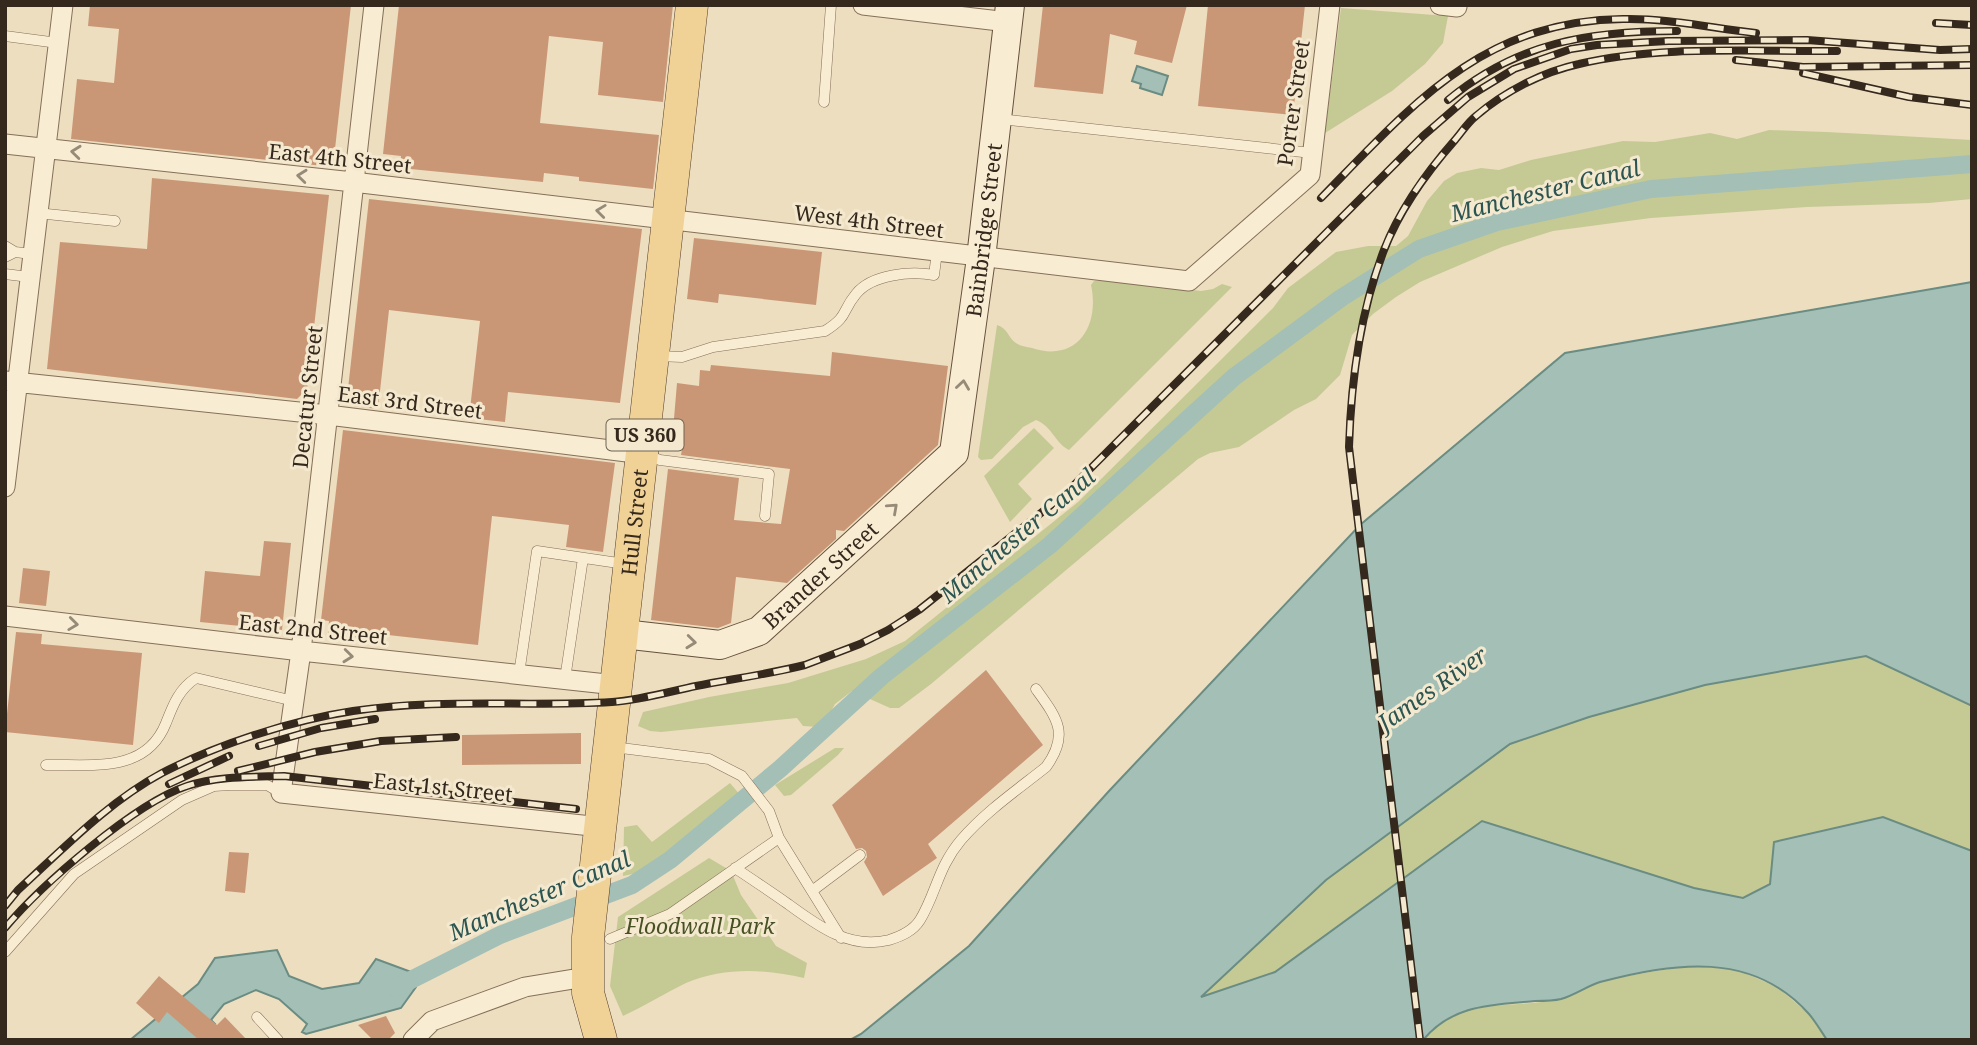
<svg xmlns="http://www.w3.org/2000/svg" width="1977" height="1045" font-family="'Noto Serif',serif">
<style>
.green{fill:#c5ca94}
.water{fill:#a3bfb6;stroke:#6a8c83;stroke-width:2}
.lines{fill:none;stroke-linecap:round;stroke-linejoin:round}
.canal{stroke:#a3bfb6;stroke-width:18}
.building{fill:#ca9776}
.lane-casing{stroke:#856f58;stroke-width:11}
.street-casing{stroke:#856f58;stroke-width:21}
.secondary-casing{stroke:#67503c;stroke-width:30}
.primary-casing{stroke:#533d2d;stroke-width:33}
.lane{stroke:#f8ecd3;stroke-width:10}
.street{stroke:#f8ecd3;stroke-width:19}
.secondary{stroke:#f8ecd3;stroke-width:28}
.primary{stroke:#f0d297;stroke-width:32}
.rail-casing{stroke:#35281c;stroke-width:8}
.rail{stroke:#f4e9cf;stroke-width:5;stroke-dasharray:16;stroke-linecap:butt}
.oneway{stroke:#968a78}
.labels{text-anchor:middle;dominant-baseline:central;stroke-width:6;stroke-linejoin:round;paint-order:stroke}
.shield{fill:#f4e9cf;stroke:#6e6252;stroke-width:2}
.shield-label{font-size:19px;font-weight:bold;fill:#35281c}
.street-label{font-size:21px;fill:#35281c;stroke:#f4e9cf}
.park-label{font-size:21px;font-style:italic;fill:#475123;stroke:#f4e9cf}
.water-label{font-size:23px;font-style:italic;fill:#2c5551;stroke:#f4e9cf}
</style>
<rect width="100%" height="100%" fill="#eddec0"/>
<path class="green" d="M1341 8 1448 16 1443 43 1425 64 1392 91 1325 133Z
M1769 130C1836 132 1904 136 1972 140V199L1929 203 1807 207 1651 218 1553 231 1502 247 1420 282 1396 297 1373 314 1352 335 1340 375 1316 399 1294 410 1239 447 1210 453 1198 459 931 684 899 708H890L852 691 835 704 827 719 819 727 803 726 797 718 661 732 650 731 638 726 643 712 709 697 788 683 866 659 905 641 1078 502 1273 308 1288 288 1336 252 1368 246H1396L1408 236 1427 201 1444 181 1457 173 1481 168 1499 170 1531 160 1623 141 1655 142 1710 133 1737 139Z
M1113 280 1201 291 1213 289 1222 284 1232 287 1069 450C1055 443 1052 426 1036 420L1023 427 992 459 981 460 978 457 997 325C1008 328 1008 338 1016 343 1020 346 1027 347 1032 348 1077 363 1100 326 1091 285L1094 281Z
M1034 428 1054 448 1018 484 1032 499 1010 522 984 476Z
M1866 655 1972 706V851L1883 817 1743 898 1694 888 1482 821 1275 972 1200 998 1326 880 1509 744 1589 717 1705 685Z
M835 748H844L838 755 791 795 784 796 775 785Z
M730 783 741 796 712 820 687 835 660 863 647 871 623 876 624 827 637 825 652 842Z
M709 858 731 871 741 895 776 946 807 963 804 978C765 969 724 967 686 983 665 993 645 1006 623 1016L610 986 618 917Z
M1696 965 1731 967 1777 987 1808 1013 1827 1040H1423C1461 995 1509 1010 1559 999 1573 996 1586 987 1599 983 1631 974 1663 970 1696 965Z"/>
<path class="water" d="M1137 66 1168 76 1162 95 1140 88 1141 84 1132 81Z
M1972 282V706L1866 656 1705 685 1589 717 1510 744 1326 880 1201 997 1275 972 1482 821 1694 888 1743 898 1770 884 1774 842 1883 817 1972 851V1040H1827C1821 1031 1815 1021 1809 1014 1752 950 1674 963 1600 982 1587 986 1575 995 1561 999 1553 1001 1543 1001 1535 1001 1492 1005 1453 1004 1423 1040H850L861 1034 969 946 1109 791 1360 525 1565 353Z
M277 950 289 976 322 989 359 983 376 959 414 973 416 987 401 1008 306 1034 302 1032 307 1024 279 999 256 990 224 1004 211 1020 215 1024 200 1040H130L198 984 215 958Z"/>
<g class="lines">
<path class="canal" d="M395 988 500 935 632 885 670 860 781 768 882 676 1050 545 1234 377 1341 298 1419 249 1497 222 1651 189 1972 164"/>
</g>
<path class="building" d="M90 5H351L333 167 71 139 77 79 114 83 119 29 88 26Z
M399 5H673L663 102 598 95 603 42 549 36 540 123 659 135 653 189 579 181V177L544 173 543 182 400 168 401 156 383 154Z
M1043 5H1187L1172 63 1134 54 1137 41 1110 34 1103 94 1034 87Z
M1208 5H1305L1293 115 1198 106Z
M152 178 329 195 307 389 297 399 47 369 60 242 147 249Z
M369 199 642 229 620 403 508 392 505 422 469 418 480 321 389 310 378 409 353 406 347 398Z
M694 238 822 252 816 305 719 294 718 303 687 299Z
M832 352 948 366 938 445 844 531 836 530V539L787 583 736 577 731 623 718 628 651 620 668 469 739 478 734 520 781 524 790 469 681 455 683 443 672 442 677 383 699 386 700 370 710 371 711 365 830 376Z
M343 430 615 463 603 552 566 547 569 525 492 516 478 645 370 633 369 640 328 635 329 621 321 620Z
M264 541 291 543 282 630 200 622 205 571 260 576Z
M23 568 50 571 46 606 19 603Z
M16 632 42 634 41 644 142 653 133 745 5 732Z
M986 670 1043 745 928 844 937 858 883 896 864 862 867 857 866 851 862 848 856 849 832 805Z
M581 733V764L462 765V735Z
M229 852 249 853 245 893 225 891Z
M159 976 217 1025 225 1017 247 1040H199L167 1012 159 1023 136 1003Z
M386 1016 395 1033 388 1040H373L358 1025Z"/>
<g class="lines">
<g class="lane-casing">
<path id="lane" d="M5 36 58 43
M824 102 831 5
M1000 119 1312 153
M37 213 115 221
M5 246 15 252 32 254
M5 257 15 252
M5 274 29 277
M657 356 682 357 713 347 825 331C849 316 841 312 856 294 872 274 911 271 934 275L937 252
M646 455 660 460 769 474 765 516
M519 674 537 551 625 564
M565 679 583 558
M613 747 709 759 742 776 769 811 779 838 841 938
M46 765C91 764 146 774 166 723 173 705 179 689 196 678L294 701
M735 868C753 880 771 892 788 904 818 926 850 950 889 940 902 936 913 931 920 920 936 894 938 867 961 840 985 812 1017 790 1046 767 1070 734 1057 718 1036 689
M812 891 860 855
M610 939 670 914 779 838
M5 952 74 874 182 800 214 786 230 785H267L281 793
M257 1017 278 1040"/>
</g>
<g class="street-casing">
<path id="street" d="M374 5 301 651 281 793 601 827
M863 5 1008 22
M1440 5 1457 7
M5 144 353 182 1189 281 1310 175 1330 5
M5 381 328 415 643 454
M5 487 63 5
M5 616 301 651 616 685
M413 1040 432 1021 525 987 586 977"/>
</g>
<g class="secondary-casing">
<g id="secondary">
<path id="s1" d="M623 634 720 645 759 631 954 453 981 258 1010 5"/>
</g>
</g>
<g class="primary-casing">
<g id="primary">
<path id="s2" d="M601 1040 588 993V937L692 5"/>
</g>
</g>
<use href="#lane" class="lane"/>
<use href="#street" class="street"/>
<use href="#secondary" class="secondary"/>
<use href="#primary" class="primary"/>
<g class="rail-casing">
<path id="rail" d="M1936 23 1972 25
M1736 60 1803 67 1972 65
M1803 73 1909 97 1972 105
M1448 100C1518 42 1589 31 1677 31
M1321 198C1412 105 1482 21 1623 19 1668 18 1711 28 1756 33
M259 746 321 728 375 719
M238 771 315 752 381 741 456 737
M169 784 229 756
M5 906 18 890C63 849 108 802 162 773 216 745 292 720 353 711 438 698 526 707 612 702 640 700 668 692 696 686 732 679 769 674 805 665L860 644 888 630 919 610 1066 493 1423 136 1468 97 1514 69 1571 49 1597 45 1668 41 1807 40 1940 50 1972 49
M5 928C41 885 135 803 187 786 217 776 252 777 284 776L576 809
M1420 1040 1349 447C1351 382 1360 312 1384 250 1400 209 1426 173 1455 140 1462 132 1468 122 1476 116 1504 92 1542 72 1579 64 1657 45 1756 52 1837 51"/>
</g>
<use href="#rail" class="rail"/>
</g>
<defs><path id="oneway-chevron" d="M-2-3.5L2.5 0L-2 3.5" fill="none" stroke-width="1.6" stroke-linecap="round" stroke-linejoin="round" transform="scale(1.75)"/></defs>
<g class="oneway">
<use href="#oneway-chevron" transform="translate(76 152) rotate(-174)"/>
<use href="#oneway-chevron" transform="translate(302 176) rotate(-174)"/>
<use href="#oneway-chevron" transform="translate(601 211) rotate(-173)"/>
<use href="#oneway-chevron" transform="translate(963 385) rotate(-82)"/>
<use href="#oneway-chevron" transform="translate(893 508) rotate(-42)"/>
<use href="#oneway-chevron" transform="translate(73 624) rotate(7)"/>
<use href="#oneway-chevron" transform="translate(691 642) rotate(6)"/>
<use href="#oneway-chevron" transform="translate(348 656) rotate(6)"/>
</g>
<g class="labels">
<rect class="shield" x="606.5" y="419.5" width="77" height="31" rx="5"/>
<g class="shield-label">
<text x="645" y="435">US 360</text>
</g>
<g class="street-label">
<text transform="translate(1293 103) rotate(-82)">Porter Street</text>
<text transform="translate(340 158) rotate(6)">East 4th Street</text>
<text transform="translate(869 221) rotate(7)">West 4th Street</text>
<text stroke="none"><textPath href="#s1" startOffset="628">Bainbridge Street</textPath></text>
<text transform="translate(307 397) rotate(-84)">Decatur Street</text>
<text transform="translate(410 402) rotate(7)">East 3rd Street</text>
<text stroke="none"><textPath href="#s2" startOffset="522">Hull Street</textPath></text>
<text stroke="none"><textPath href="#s1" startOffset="222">Brander Street</textPath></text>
<text transform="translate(313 629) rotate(6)">East 2nd Street</text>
<text transform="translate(443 787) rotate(6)">East 1st Street</text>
</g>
<g class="park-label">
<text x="700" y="926">Floodwall Park</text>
</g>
<g class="water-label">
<text transform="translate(1545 190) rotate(-14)">Manchester Canal</text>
<text transform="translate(1017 535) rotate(-40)">Manchester Canal</text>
<text transform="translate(1432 688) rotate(-35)">James River</text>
<text transform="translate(539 895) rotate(-23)">Manchester Canal</text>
</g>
</g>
<rect width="1977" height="1045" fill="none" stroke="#35281c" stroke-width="14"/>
</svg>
